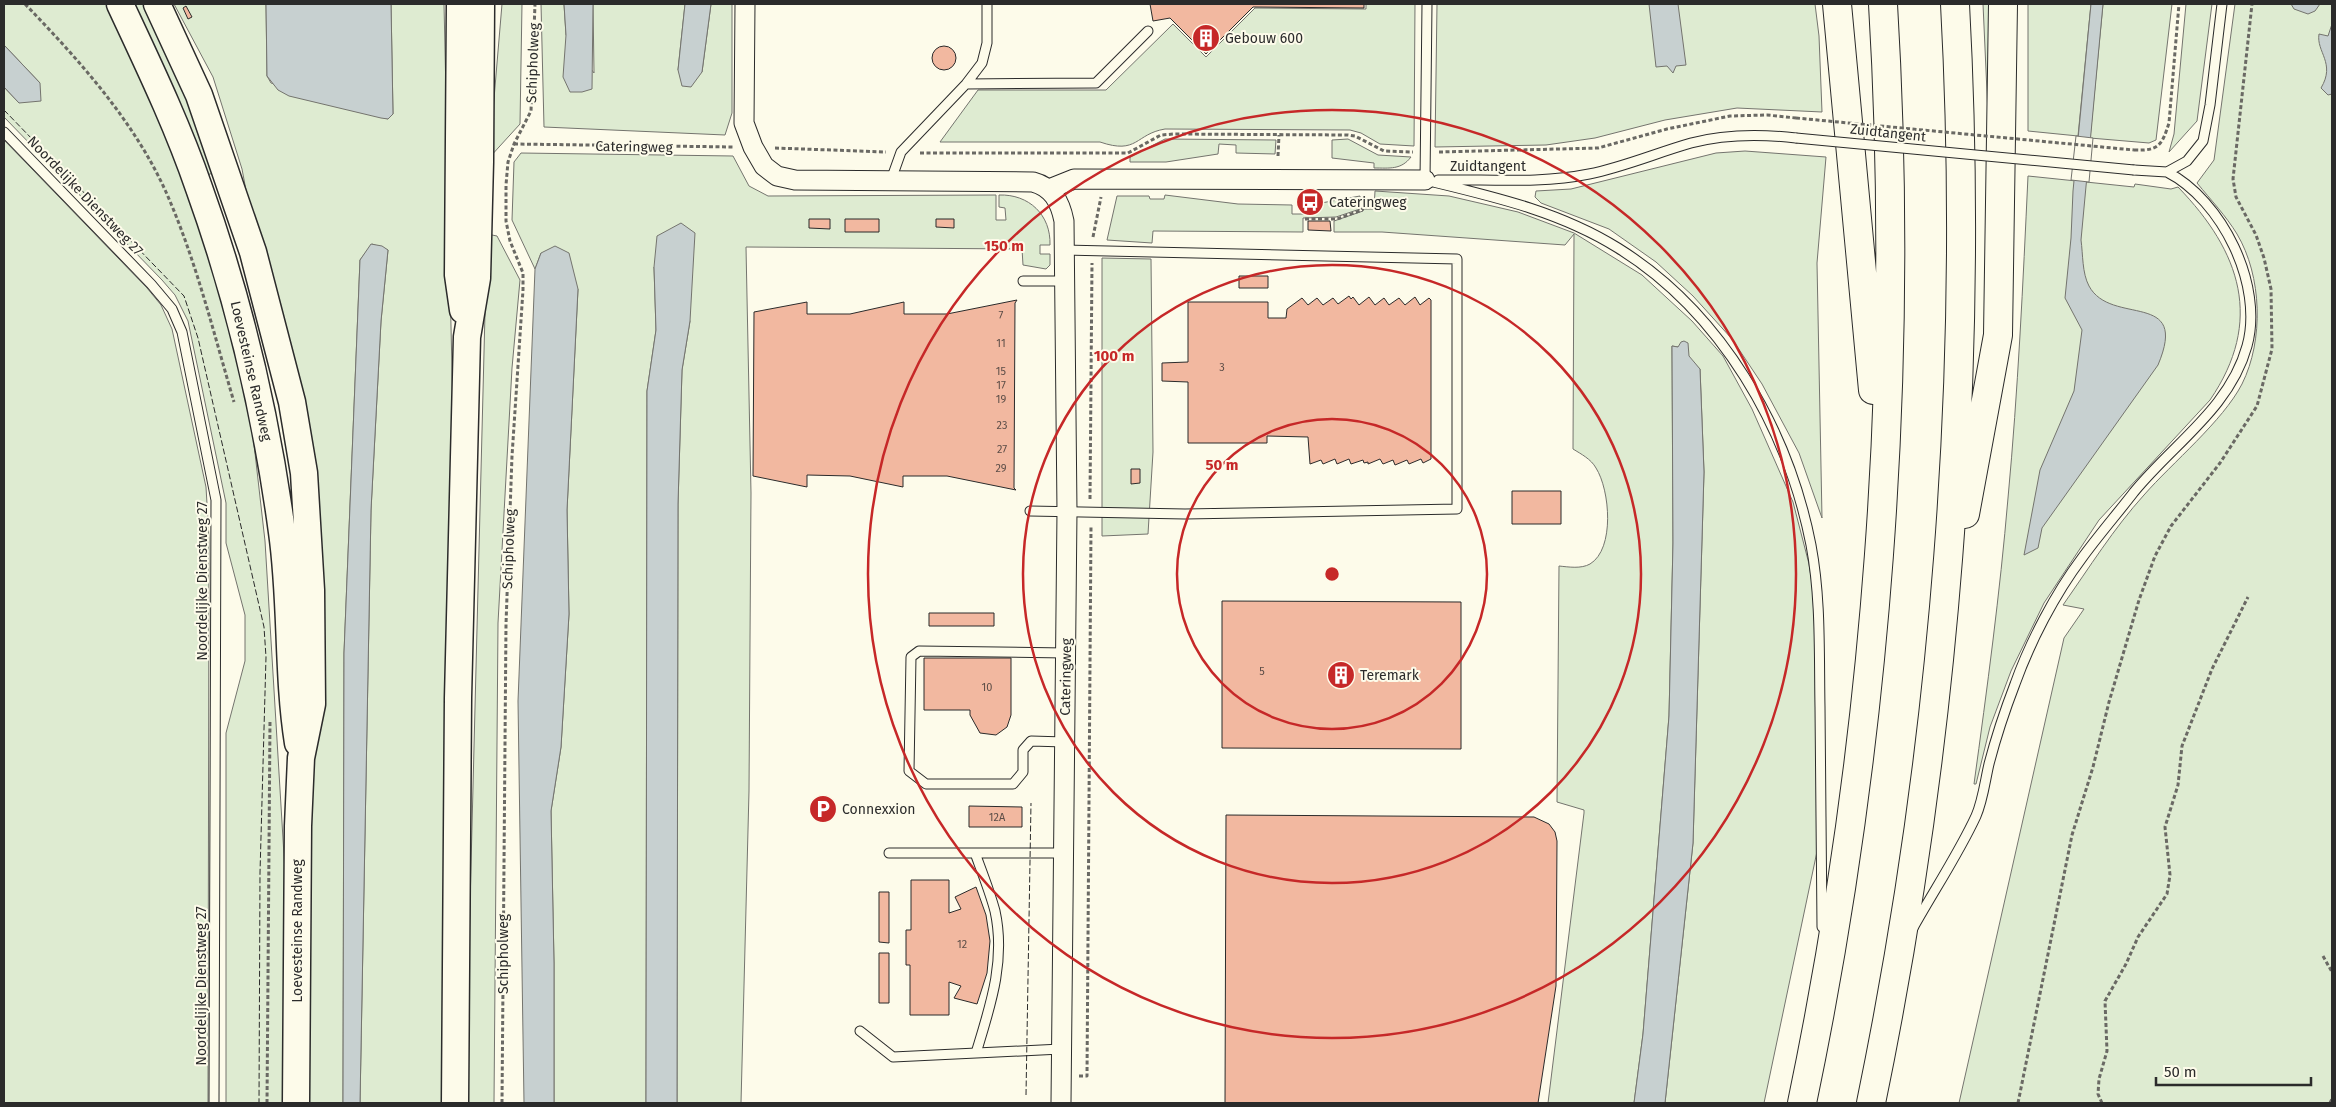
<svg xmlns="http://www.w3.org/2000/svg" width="2336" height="1107" font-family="'Fira Sans',sans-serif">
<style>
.green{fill:#deebd1;stroke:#74746e}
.water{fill:#c7d0d0;stroke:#74746e}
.pier{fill:#fdfbea;stroke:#74746e}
.building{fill:#f2b8a0;stroke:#2b2b2b}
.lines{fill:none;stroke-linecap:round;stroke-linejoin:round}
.lane-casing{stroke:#2b2b2b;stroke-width:11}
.street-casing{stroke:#2b2b2b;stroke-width:21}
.secondary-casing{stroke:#2b2b2b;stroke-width:29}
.highway-casing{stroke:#2b2b2b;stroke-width:30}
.path{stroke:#6a6964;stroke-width:3;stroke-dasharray:4 2.5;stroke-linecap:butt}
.lane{stroke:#fdfbea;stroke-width:9}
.street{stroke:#fdfbea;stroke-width:19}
.secondary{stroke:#fdfbea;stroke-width:26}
.highway{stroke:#fdfbea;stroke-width:28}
.lane-bridge-casing{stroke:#2b2b2b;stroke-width:11;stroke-linecap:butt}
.path-bridge{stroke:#6a6964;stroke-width:3;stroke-dasharray:4 2.5;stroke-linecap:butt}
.lane-bridge{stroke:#fdfbea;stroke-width:9}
.fence{stroke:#2b2b2b;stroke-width:1;stroke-dasharray:6 2.5;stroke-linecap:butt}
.ring{fill:none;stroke:#c62828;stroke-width:2.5}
.labels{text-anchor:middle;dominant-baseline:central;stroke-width:4;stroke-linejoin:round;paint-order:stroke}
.number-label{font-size:11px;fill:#5d4e48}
.poi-label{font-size:14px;fill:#2b2b2b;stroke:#fdfbea;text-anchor:start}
.street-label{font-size:14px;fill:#2b2b2b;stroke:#fdfbea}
.centre{fill:#c62828;stroke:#fdfbea;stroke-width:2.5}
.ring-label{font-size:15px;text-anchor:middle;font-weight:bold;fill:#c62828;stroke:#fdfbea;stroke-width:4;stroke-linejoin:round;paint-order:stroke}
</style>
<rect width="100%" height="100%" fill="#fdfbea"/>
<path class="green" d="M4 4H107L135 43 230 294 250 409 265 541 287 905 286 1103H226V733L245 661V615L226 543V503L188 321 175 295 162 280 4 117V87L19 103 40 83 4 45Z
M129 4H148L219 171 207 175Z
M174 4H266L267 76 271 83 388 119 393 114 391 4H444L453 418 442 1103H360L371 510 381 321 388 250 372 244 360 260 344 653 343 1103H307L310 837 317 654 260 265 242 169 213 77Z
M502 4H522L520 124 489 158Z
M541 4H564L566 35 594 73 593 4H685L678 70 702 72 711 4H732V113L725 135 544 127Z
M1366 4H1415L1414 146 1380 144 1361 133 1350 130 1165 129C1135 134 1138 155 1100 142H940L978 90H1106L1173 24 1206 57 1255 8 1366 9Z
M1437 4H1815L1819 36 1822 112 1737 108 1665 120 1595 138 1546 145 1435 147Z
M1983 4H1991L1990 159Z
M2028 4H2091L2078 136 2028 131Z
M2103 4H2172L2156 140 2149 143 2090 138Z
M2186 4H2212L2197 121 2169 152 2174 134Z
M2235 4H2332V1103H1959L2064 638 2084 609 2063 605C2089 568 2114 528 2144 495 2172 463 2223 421 2242 384 2264 340 2262 276 2237 234 2226 216 2211 200 2197 183L2214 160Z
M1165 139 1276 140 1275 154 1236 153V145L1219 144 1218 154 1166 162H1130V157Z
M1348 139 1378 155 1411 157C1401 170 1390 168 1374 168V163L1332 158V140Z
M4 140 147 288 161 305 172 329 206 487 209 538 208 1103H4Z
M1745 151 1826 157 1817 263 1822 518 1799 453 1762 384 1732 339 1693 296 1656 262 1609 229 1541 203 1535 197 1536 191 1571 189 1716 153Z
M521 153 733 156 749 186 768 196 996 195V220H1006L1005 208 999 207V195C1029 194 1051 215 1050 245H1040V254H1050V265L1046 269 1023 265 1022 249 746 247 751 493 749 791 741 1103H677L678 504 682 370 690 321 654 267 656 330 647 391 646 1103H554V963L551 811 561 747 569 614 567 510 578 289 541 253 535 269 512 220 514 162Z
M2028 176 2134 187 2135 184 2171 189 2178 187C2241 252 2264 321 2210 400L2099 520 2044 603 2011 671 1990 727 1976 784H1974C1987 689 2000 593 2008 498 2018 391 2023 283 2028 176Z
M1375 191 1449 196 1518 212 1574 233 1642 275 1692 321 1723 356 1752 409 1793 502 1809 564 1820 633 1819 842 1764 1103H1665L1693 843 1704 472 1700 369 1678 347 1672 346 1673 543 1669 716 1643 1034 1634 1103H1548L1584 813V810L1557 802 1559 566C1569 567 1581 569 1590 564 1615 549 1610 490 1596 468 1591 459 1581 454 1573 449L1574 234 1565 245 1382 232H1334V221L1363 211V209H1374Z
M1165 195 1238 204 1292 205V214H1310V205L1360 196V209L1336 217 1303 218V232L1153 231 1152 243 1107 240 1117 196H1149L1150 199H1164Z
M487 234 497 236 520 280 512 368 498 623 494 1103H465Z
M1102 258 1151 259 1153 452 1148 534 1102 536Z"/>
<path class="water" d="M266 4H391L393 114 388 119 381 118 289 96 278 90 267 76Z
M564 4H593L592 89 582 92H570L563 77 566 35Z
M685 4H711L702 72 691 87 682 86 678 70Z
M1649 4H1678L1686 65 1676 66 1673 73 1667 66 1656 67Z
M2091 4H2103L2081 240C2083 254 2082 273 2089 286 2111 327 2190 289 2158 365L2042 528 2038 548 2024 555 2040 470 2074 391 2082 330 2065 298 2071 238 2073 191Z
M2291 4H2320L2315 11 2308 14 2294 9Z
M2332 24V94L2328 95 2321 88C2336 63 2316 52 2319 34L2328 36Z
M4 45 40 83 41 101 19 103 4 87Z
M681 223 695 233 690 321 682 370 678 504 677 1103H646L647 391 656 330 654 267 657 236Z
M371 244 382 246 388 250 381 321 371 510 360 1103H343L344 653 360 260Z
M555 246 569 253 578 289 567 510 569 614 561 747 551 811 554 963V1103H524L518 701 535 269 541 253Z
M1684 341 1688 343 1689 356 1700 369 1704 472 1693 843 1665 1103H1634L1643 1034 1669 716 1673 543 1672 346 1678 347 1681 342Z"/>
<path class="pier" d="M2076 136 2093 138 2089 182 2071 180Z"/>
<path class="building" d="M1150 4H1364V8L1253 7 1206 54 1170 18 1153 21Z
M186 6 192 17 188 19 183 8Z
M932 58a12 12 0 1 1 24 0a12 12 0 1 1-24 0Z
M809 219H830V229L809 228Z
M845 219H879V232H845Z
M936 219H954V228L936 227Z
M1308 221H1330L1331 231 1308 230Z
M1239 276H1268V288H1239Z
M1349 296 1351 299 1353 297 1359 305 1369 297 1375 305 1384 298 1389 305 1399 298 1405 305 1415 297 1420 305 1429 298 1431 300V459L1423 463 1421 459 1409 464 1407 460 1395 465 1393 460 1383 464 1380 459 1368 464V462L1364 463 1363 460 1351 464 1349 459 1337 464 1335 459 1323 464 1321 460 1310 464 1308 437 1267 436V443H1188V382L1162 381V363L1188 362V302H1268V318H1286L1287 309 1302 298 1308 305 1317 298 1323 305 1333 298 1338 304Z
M1017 300 1015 303 1014 488 1016 490 947 476H903V487L850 476 807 475V487L753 476 754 312 807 302V314H850L904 302V314H947Z
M1131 469H1140V483L1131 484Z
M1512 491H1561V524H1512Z
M1222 601 1461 602V749L1222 748Z
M929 613H994V626H929Z
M924 658H1011V715L1007 727 996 735 980 733 970 715V710H924Z
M969 806 1022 807V827H969Z
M1226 815 1534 817 1549 824 1555 832 1557 841 1556 986 1538 1103H1225Z
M911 880H949V913L961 909 955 897 976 887 986 915 990 941 987 973 977 1004 954 998 961 986 949 982V1015H910V965H906V930H911Z
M879 892H889V943L879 942Z
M879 953H889V1003H879Z"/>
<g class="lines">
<g class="lane-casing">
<path id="lane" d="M966 84 1096 83 1148 31
M4 132 151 284 172 309 182 332 216 500 214 1103
M2134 170 2167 172 2187 161 2203 141 2210 105 2222 4
M891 180 901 152 966 84 982 63 987 43V4
M1425 180C1491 196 1559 211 1618 248 1721 312 1788 428 1811 545 1821 598 1819 653 1820 707 1821 780 1821 854 1822 927
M1425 180 1427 4
M1438 180C1487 179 1540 184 1589 174 1624 167 1656 153 1691 143 1725 134 1761 134 1796 138
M1023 281H1064
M1030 511 1185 514 1457 509V259L1064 250
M1065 742 1031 741 1023 750V772L1013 784H926L909 771 911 657 919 651 1066 653
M889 853H1063
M975 853C982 872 990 892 995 911 1006 961 990 1007 976 1053
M1913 928C1933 892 1959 853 1976 816 1983 800 1985 781 1989 764 1996 737 2005 710 2015 684 2030 642 2055 594 2082 558 2098 536 2117 514 2134 492 2173 444 2230 408 2247 346 2264 285 2222 200 2167 172
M860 1031 893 1057 1061 1049"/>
</g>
<g class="street-casing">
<path id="street" d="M745 4 744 123 753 147 764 166 777 176 795 180 1033 182C1052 187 1060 201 1064 221L1067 511 1061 1103
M1049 189 1074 179 1425 180"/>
</g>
<g class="secondary-casing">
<path id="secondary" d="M120 4C148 64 177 124 199 188 239 299 266 414 282 532 292 602 287 673 298 743
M157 4 199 95 253 252 292 402 304 473 311 590 312 704 301 758 298 826 296 1103
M460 4 458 275 463 310
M455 1103 458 698 467 337 477 278 480 162 481 4"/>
</g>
<g class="highway-casing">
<path id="highway" d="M1837 4 1873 390
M1965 514 1998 335 2003 4
M1802 1103C1877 744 1905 370 1883 4
M1871 1103C1945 744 1975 370 1955 4"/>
</g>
<path class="path" d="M25 4C79 60 134 121 166 192 196 260 213 331 234 402
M514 144 734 147
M775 148 886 152
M2134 150C2159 151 2162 145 2169 123L2179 4
M1439 152 1598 148 1667 129 1730 116 1767 115 1796 118
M920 153H1128L1161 135 1174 134 1348 135 1355 136 1384 151 1413 152
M1278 156 1279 135
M1305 219H1337L1362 210 1368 198
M1093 237 1101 197
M1090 499 1092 263
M2323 956 2332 972
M1079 1076H1087L1091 526
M267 1103 270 720
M502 1103 506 624 512 456 523 290V273L510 241 506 221V185L508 162 514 144 531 111 535 4
M2018 1103 2072 835 2093 767 2109 702 2139 600 2155 556 2171 526 2220 463 2257 406 2272 349 2271 289 2264 258 2256 235 2236 197 2233 179 2252 4
M2102 1103 2098 1094 2099 1079 2107 1051 2105 1001 2126 964 2138 937 2167 894 2170 875 2165 827 2178 785 2182 746 2212 669 2248 597
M2330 1103 2332 1099"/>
<use href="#lane" class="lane"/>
<use href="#street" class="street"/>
<use href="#secondary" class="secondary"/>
<use href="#highway" class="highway"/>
<g class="lane-bridge-casing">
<path id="lane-bridge" d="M1796 138 2134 170"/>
</g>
<path class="path-bridge" d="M1796 118 2134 150"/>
<use href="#lane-bridge" class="lane-bridge"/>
<path class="fence" d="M4 110 184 296 198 338 264 627 266 657 260 873 259 1103
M1026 1095 1031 803"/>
</g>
<g class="ring">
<circle cx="1332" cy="574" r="155"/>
<circle cx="1332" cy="574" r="309"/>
<circle cx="1332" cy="574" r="464"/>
</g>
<defs>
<g id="building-disc" transform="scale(1.4375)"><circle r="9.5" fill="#c62828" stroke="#fdfbea"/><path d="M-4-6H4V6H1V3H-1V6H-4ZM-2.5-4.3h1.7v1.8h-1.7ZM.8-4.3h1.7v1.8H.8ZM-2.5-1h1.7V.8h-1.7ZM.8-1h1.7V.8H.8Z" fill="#fff"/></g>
<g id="bus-disc" transform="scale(1.4375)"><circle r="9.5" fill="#c62828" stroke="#fdfbea"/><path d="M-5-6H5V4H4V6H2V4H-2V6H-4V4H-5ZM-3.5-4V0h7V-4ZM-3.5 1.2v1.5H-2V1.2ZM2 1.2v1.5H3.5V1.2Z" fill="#fff"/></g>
<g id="parking-disc" transform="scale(1.4375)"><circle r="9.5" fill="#c62828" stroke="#fdfbea"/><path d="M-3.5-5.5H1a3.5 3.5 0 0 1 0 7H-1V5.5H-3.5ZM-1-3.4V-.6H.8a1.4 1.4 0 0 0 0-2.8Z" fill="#fff"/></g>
</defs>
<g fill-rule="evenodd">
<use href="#building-disc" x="1206" y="38"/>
<use href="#bus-disc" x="1310" y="202"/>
<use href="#building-disc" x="1341" y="675"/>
<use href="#parking-disc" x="823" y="809"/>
</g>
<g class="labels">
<g class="number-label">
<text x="1001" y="315">7</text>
<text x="1001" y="343">11</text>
<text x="1222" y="367">3</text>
<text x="1001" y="371">15</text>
<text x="1001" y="385">17</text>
<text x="1001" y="399">19</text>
<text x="1002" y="425">23</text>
<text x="1002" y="449">27</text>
<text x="1001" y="468">29</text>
<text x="1262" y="671">5</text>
<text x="987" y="687">10</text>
<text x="997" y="817">12A</text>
<text x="962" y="944">12</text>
</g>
<g class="poi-label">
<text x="1225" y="38">Gebouw 600</text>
<text x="1329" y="202">Cateringweg</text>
<text x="1360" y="675">Teremark</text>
<text x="842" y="809">Connexxion</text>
</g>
<g class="street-label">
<text transform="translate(533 63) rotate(-88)">Schipholweg</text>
<text transform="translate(1888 133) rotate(6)">Zuidtangent</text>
<text transform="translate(634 147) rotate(1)">Cateringweg</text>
<text x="1488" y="166">Zuidtangent</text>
<text transform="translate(85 196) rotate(46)">Noordelijke Dienstweg 27</text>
<text transform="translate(251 371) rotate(77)">Loevesteinse Randweg</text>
<text transform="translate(509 549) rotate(-88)">Schipholweg</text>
<text transform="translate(202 581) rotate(-90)">Noordelijke Dienstweg 27</text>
<text transform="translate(1066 677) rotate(-89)">Cateringweg</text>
<text transform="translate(297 931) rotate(-90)">Loevesteinse Randweg</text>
<text transform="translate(503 954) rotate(-90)">Schipholweg</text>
<text transform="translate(201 986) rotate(-90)">Noordelijke Dienstweg 27</text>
</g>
</g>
<circle cx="1332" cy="574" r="8" class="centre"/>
<g class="ring-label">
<text x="1004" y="251">150 m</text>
<text x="1114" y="361">100 m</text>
<text x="1222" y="470">50 m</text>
</g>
<rect width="2336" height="1107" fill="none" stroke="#2b2b2b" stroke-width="10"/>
<path d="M2156 1077v8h155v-8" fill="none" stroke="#2b2b2b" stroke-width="2.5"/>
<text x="2164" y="1077" font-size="15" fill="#2b2b2b" stroke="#fdfbea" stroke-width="4" paint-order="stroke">50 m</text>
</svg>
